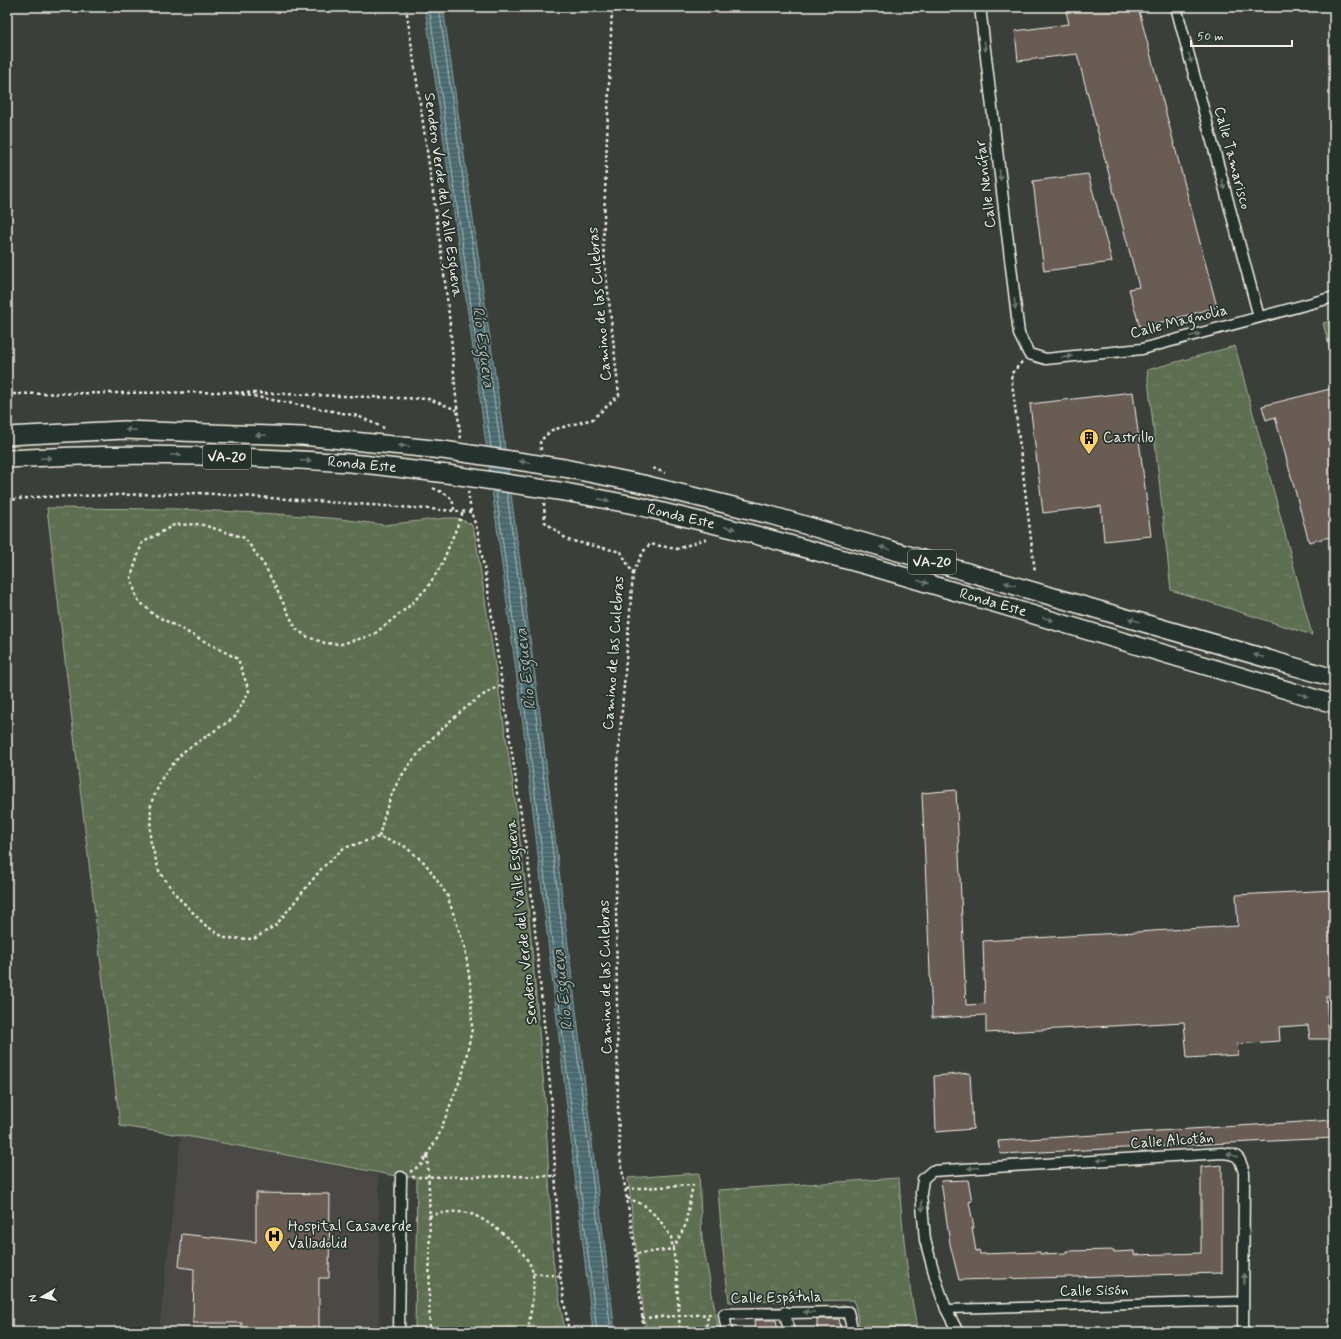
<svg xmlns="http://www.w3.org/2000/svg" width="1341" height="1339" font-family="Mynerve,sans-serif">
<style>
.built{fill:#4b4a44}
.grass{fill:url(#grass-tufts);stroke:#a8b09c}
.water{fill:url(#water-rules);stroke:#8d9f9f}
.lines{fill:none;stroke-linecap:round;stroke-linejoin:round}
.shore{stroke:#afbbb7;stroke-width:1}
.building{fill:#675b55;stroke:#f4f1e8}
.pedestrian-casing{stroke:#f4f1e8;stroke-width:11}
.minor-casing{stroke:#f4f1e8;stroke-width:13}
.trunk-casing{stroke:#f4f1e8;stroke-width:20}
.path{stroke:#f4f1e8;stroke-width:2.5;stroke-dasharray:3 3;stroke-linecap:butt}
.pedestrian{stroke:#26332d;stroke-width:8}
.minor{stroke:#26332d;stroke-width:10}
.trunk{stroke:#26332d;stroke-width:17}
.trunk-bridge-casing{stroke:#f4f1e8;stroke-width:20;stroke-linecap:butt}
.trunk-bridge{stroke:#26332d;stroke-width:17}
.oneway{fill:#6e766e}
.labels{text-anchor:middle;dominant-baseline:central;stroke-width:3.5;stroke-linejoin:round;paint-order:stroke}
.shield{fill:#26332d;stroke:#b6b8b0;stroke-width:1}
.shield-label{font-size:14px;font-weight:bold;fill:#f4f1e8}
.street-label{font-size:15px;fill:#f4f1e8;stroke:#26332d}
.poi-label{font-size:15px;fill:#f4f1e8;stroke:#26332d;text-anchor:start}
.water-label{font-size:16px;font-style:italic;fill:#afbbb7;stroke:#26332d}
</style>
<defs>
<pattern id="grass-tufts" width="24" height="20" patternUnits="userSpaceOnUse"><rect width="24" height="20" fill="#5d6e51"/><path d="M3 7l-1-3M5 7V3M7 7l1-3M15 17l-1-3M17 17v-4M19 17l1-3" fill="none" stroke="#75836a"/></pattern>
<pattern id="water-rules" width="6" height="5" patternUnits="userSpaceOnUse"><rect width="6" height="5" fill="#48696e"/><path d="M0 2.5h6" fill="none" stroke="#637f83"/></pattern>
</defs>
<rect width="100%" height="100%" fill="#3a3f39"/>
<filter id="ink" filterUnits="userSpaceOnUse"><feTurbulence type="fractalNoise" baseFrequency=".025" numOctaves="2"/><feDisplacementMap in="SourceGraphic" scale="8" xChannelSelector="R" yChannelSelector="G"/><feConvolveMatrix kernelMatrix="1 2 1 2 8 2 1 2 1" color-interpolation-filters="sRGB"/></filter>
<g filter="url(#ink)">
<path class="built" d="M181 1135 379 1175V1332H159Z"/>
<path class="grass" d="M1334 320V365L1323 323Z
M1235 346 1312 635 1171 590 1147 370Z
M47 508 177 509 278 514 341 519 384 525 446 518H457L471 524 475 534 512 777 528 905 545 1099 553 1261 565 1332H415L417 1177H401L181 1135 120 1126Z
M699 1173 702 1238 719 1332H646L628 1178Z
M899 1178C902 1228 907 1277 917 1327L860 1329 854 1300 729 1302 722 1242 718 1190Z"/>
<path class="water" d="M425 7H443L497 388 541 722 615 1332H593L523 724 479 391Z"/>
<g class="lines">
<path class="shore" d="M429 7 491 447
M439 7 501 449
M496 491 527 724 597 1332
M507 493 537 723 611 1332"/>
</g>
<path class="building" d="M1065 7H1138L1217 307 1140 328 1129 289 1139 287 1077 54 1018 61 1015 31 1069 24Z
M1088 174 1112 262 1044 271 1033 181Z
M1334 388V536L1309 542 1275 417 1266 420 1262 406Z
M1133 392 1151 536 1104 541 1101 506 1043 513 1030 404Z
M956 790 966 1005 985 1004 983 941 1238 926 1236 895 1334 890V996H1326L1329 1039H1310L1308 1025 1279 1027 1280 1041 1237 1044 1238 1055 1187 1058 1184 1022 986 1033V1015L932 1018 922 793Z
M970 1073 973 1129 936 1132 934 1076Z
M1334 1120V1138L1000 1154 998 1141Z
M1222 1165V1273L959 1280 950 1244 941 1181 968 1180 972 1201 969 1202 974 1228H972L976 1251 979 1250 980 1254 1040 1252V1254L1066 1253V1251L1114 1250V1252L1134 1251V1255L1201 1253V1167Z
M256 1193 330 1194 329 1278H319V1332H242V1323H193L194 1269 179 1267 182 1234 256 1242Z
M817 1319H839L842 1332H819V1330H817Z
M754 1320H776L778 1332H755Z"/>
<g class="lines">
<g class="pedestrian-casing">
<path id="pedestrian" d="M946 1309 1244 1301"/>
</g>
<g class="minor-casing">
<path id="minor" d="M980 7 1019 334 1029 354 1046 359 1142 349 1334 297
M1176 7 1259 317
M785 1312 789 1332
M399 1332 401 1177
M727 1332 724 1314 848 1312 853 1332
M958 1332 946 1309 936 1280 925 1240 921 1193 923 1179 932 1171 1222 1153C1238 1154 1240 1157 1244 1173L1243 1332"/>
</g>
<g class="trunk-casing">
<path id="trunk" d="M7 436 124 430 208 433 302 436 443 450
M7 459C121 452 236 455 350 463 382 466 414 470 447 474
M564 468 643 484 770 515 1334 678
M565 492 634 505 741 531 876 568 1334 704"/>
</g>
<path class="path" d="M406 7C420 104 435 201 447 298 453 345 454 392 461 439
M1022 362 1011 374 1035 572
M236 393 358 416 386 429
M7 394 227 392 429 399 457 410
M541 450 540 441 552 430 593 419 619 395 603 245 612 7
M653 468 665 473
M433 488C447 495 454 495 454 512
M468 491 471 512 478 532 490 603 529 869 552 1106 560 1276 569 1332
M7 500 38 497 199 493 471 512
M544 503 545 522 568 540 621 552 633 574 617 771 616 903 618 1111 620 1157 634 1241 644 1332
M633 573 643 552 650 544 677 549 706 539
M379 837C384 817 389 795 401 777 418 748 471 697 502 685
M427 1156C432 1214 428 1273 430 1332
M410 1172 421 1165 438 1137 463 1072 472 1029 471 989 465 948 447 895 425 863 403 845 379 837 344 848 322 868 276 925 254 939 225 938 205 925 177 896 159 871 150 839 151 803 163 776 183 752 235 717 249 691 238 659 153 614 137 599 131 577 142 543 174 525 200 524 245 538 266 568 296 629 308 637 325 643 341 644 373 635 408 607 427 588 441 566 463 512
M412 1177 555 1176
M626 1189 693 1185 685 1226 673 1249 635 1254
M627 1198 644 1205 659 1219 671 1237 676 1268 680 1332
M429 1216C443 1212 457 1210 471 1214 490 1220 531 1253 533 1274 535 1293 530 1313 528 1332
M533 1273 560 1276
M642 1318 714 1314
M706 1332 708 1314"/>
<use href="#pedestrian" class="pedestrian"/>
<use href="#minor" class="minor"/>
<use href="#trunk" class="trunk"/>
<g class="trunk-bridge-casing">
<path id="trunk-bridge" d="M443 450 564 468
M447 474 565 492"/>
</g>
<use href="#trunk-bridge" class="trunk-bridge"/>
</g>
<defs><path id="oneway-solid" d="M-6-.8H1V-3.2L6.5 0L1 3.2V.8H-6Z"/></defs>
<g class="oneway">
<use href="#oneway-solid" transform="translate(985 46) rotate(83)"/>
<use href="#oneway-solid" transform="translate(1190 58) rotate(75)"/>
<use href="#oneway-solid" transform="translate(1000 175) rotate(83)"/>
<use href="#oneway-solid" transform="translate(1223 184) rotate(75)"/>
<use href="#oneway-solid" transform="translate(1015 304) rotate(83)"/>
<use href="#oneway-solid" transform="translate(1195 335) rotate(-15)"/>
<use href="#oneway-solid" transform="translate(1067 357) rotate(-6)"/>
<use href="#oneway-solid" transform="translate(131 430) rotate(-178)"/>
<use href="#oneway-solid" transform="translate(261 435) rotate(-178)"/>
<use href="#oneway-solid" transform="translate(404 446) rotate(-174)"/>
<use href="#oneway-solid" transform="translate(176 455)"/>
<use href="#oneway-solid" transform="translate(46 458) rotate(-2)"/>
<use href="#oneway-solid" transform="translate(306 461) rotate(3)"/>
<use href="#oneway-solid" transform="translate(525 462) rotate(-172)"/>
<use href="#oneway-solid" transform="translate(604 500) rotate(11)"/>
<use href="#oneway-solid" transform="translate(730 528) rotate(13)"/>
<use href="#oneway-solid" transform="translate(885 548) rotate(-164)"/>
<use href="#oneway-solid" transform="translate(923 582) rotate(16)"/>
<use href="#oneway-solid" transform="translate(1010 584) rotate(-164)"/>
<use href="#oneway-solid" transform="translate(1048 619) rotate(16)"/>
<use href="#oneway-solid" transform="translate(1134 620) rotate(-164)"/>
<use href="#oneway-solid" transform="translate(1259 656) rotate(-164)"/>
<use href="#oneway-solid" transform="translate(1303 695) rotate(16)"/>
<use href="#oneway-solid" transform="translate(1232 1155) rotate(-161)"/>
<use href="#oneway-solid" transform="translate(1102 1160) rotate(176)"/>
<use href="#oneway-solid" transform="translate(973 1168) rotate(176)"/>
<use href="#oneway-solid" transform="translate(922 1206) rotate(85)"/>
<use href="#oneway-solid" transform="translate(1244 1279) rotate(-90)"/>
<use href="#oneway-solid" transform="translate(809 1312) rotate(180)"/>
</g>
</g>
<defs>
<g id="building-pin" transform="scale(1)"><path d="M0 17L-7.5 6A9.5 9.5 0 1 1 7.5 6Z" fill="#ffd166" stroke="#26332d"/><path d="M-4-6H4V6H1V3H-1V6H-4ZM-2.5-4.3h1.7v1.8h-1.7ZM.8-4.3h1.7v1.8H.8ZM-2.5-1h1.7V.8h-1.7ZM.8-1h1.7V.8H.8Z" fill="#111"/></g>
<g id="hospital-pin" transform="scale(1)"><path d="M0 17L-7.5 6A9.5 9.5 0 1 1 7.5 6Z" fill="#ffd166" stroke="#26332d"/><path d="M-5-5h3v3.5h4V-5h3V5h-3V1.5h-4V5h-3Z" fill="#111"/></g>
</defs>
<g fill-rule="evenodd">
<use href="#building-pin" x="1089" y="438"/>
<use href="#hospital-pin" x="274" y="1236"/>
</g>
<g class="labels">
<g class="shield">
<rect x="203" y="445" width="48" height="24" rx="3"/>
<rect x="908" y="550" width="48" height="24" rx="3"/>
</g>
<g class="shield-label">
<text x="227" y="457">VA-20</text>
<text x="932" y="562">VA-20</text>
</g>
<g class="street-label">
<text transform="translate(1232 158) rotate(75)">Calle Tamarisco</text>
<text transform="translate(986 184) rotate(-97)">Calle Nenúfar</text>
<text transform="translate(443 195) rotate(82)">Sendero Verde del Valle Esgueva</text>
<text transform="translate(600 304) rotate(-95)">Camino de las Culebras</text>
<text transform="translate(1179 322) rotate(-14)">Calle Magnolia</text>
<text transform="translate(362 465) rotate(5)">Ronda Este</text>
<text transform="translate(681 517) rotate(13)">Ronda Este</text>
<text transform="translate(993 603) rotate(16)">Ronda Este</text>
<text transform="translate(614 653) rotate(-86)">Camino de las Culebras</text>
<text transform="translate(522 922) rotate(-96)">Sendero Verde del Valle Esgueva</text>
<text transform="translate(606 977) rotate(-91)">Camino de las Culebras</text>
<text transform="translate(1172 1141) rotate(-4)">Calle Alcotán</text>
<text transform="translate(1094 1291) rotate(-1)">Calle Sisón</text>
<text transform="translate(776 1298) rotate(-1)">Calle Espátula</text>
</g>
<g class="poi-label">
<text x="1103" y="438">Castrillo</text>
<text x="288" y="1227">Hospital Casaverde<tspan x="288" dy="17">Valladolid</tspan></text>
</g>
<g class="water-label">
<text transform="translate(483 347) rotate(82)">Río Esgueva</text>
<text transform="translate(526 669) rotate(-97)">Río Esgueva</text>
<text transform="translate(563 990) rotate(-97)">Río Esgueva</text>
</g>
</g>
<rect width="1341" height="1339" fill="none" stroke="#26332d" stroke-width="24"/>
<rect x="12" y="12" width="1317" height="1315" fill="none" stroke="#f4f1e8" stroke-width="1.5" filter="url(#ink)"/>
<g transform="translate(42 1297) rotate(261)" stroke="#26332d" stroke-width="3" paint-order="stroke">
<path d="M0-3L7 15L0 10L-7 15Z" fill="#f4f1e8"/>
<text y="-6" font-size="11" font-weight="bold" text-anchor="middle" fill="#f4f1e8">N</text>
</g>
<path d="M1191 40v6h101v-6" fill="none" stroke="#f4f1e8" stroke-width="2"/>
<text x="1197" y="40" font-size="12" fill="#f4f1e8" stroke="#26332d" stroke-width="3" paint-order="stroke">50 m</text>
</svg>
